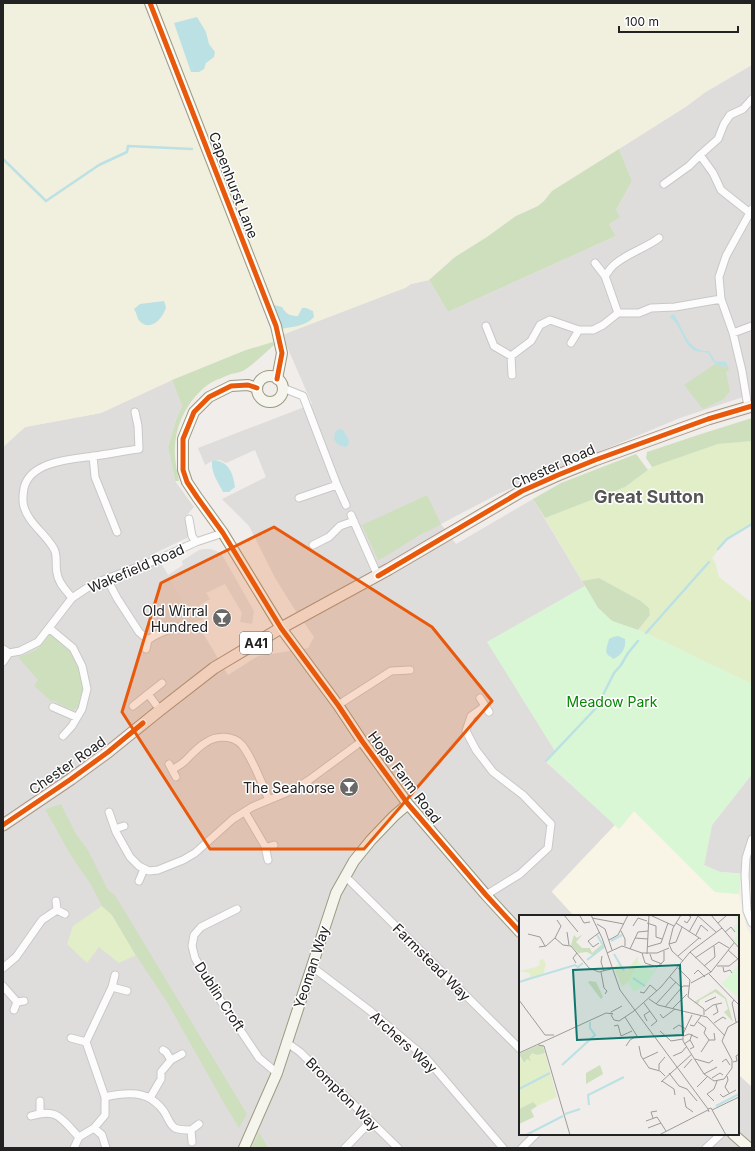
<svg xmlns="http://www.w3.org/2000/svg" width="755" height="1151" font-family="Inter,sans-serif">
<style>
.residential{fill:#dfdddc}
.education{fill:#f8f5e7}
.farmland{fill:#f1efdd}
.grass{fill:#e1eec8}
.forest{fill:#cedfbe}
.park{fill:#d9f6d5}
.parking{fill:#e0dfde}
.water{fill:#bce1e4}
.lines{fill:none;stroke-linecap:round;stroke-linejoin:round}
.stream{stroke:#bce1e4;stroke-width:2.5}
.street-casing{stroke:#c9c8c6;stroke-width:9}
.secondary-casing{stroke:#9c9a80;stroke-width:12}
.primary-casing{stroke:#a79886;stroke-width:13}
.street{stroke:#fdfcfc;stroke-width:7}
.secondary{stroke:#f5f5ed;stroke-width:10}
.primary{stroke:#f3ebe6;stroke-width:11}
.cycleway-casing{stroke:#fff;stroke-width:8}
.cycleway{stroke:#e8590c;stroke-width:5}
.marked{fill:#e8590c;fill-opacity:0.2;stroke:#e8590c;stroke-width:3;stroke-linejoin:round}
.labels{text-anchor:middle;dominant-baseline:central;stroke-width:3;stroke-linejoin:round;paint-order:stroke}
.shield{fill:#fff;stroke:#646464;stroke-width:1}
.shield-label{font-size:13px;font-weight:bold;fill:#222}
.street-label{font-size:14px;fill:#222;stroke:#fff}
.poi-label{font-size:14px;fill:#222;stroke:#fff;text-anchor:end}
.park-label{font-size:14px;fill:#098505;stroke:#fff}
.district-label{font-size:18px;font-weight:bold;fill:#555;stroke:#fff}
.inset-river{fill:none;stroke:#bce1e4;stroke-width:2}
.inset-road{fill:none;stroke:#9e9c9a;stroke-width:1}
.view{fill:#0f766e;fill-opacity:0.15;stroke:#0f766e;stroke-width:2}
.inset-edge{fill:none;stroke:#222;stroke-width:2}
</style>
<rect width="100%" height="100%" fill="#f0edea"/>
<path class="residential" d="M752 65V394L680 418 500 493 441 524 456 544 533 499 585 586 488 642 555 751 546 762 615 825 552 891 574 916H520V1134H738V1074L752 1087V1148H3V447L25 427 101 413 172 380 182 406 176 420 168 447 175 481 194 507 185 517 189 537 155 553 228 675 258 656 308 648 314 637 295 610 275 578 249 526 222 499 266 477 255 450 226 463 220 460H214L205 465 198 448 312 404 282 335 394 292 405 288 411 284 429 280 448 312 616 236 609 224 616 210 632 181 619 149 687 106 704 93Z
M752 774V898L749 874 720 872 704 865 712 825Z"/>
<path class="education" d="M634 811 715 892 739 894 746 926 752 937V1087L738 1074V916H574L552 892 615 825 620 828Z"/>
<path class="farmland" d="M3 3H142L235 237 273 342 246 350 172 380 101 413 25 427 3 447Z
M157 3H752V64L704 93 687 106 552 191 544 201 538 206 516 216 487 237 455 257 429 280 411 284 405 288 394 292 282 335 278 317 272 299 187 84Z"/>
<path class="grass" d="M752 441V524L727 539 712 558 715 562 719 577 752 603V684L646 633 638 630 650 615 649 608 641 601 599 578 582 581 545 518 625 487 652 467 718 444Z
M102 906 112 915 136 955 119 963 99 947 87 963 67 944 73 926Z"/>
<path class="forest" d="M619 149 632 181 616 210 620 217 609 224 616 236 448 312 429 280 455 257 487 237 516 216 538 206 544 201 552 191Z
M273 342 274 345C265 353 256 362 246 369 242 372 236 373 231 374 224 377 215 380 209 384 189 398 176 423 175 447 174 459 177 470 179 481H175L168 447 176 420 182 406 172 380 246 350Z
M715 364 724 367 728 366 729 370 726 372 730 391 724 399 703 409 684 385Z
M752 418V441L718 444 652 467 646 458 647 452 698 435Z
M636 454 648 470 625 487 545 518 533 499 561 483Z
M427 495 441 524 429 531 423 533 383 558 378 560 362 525Z
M599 578 641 601 649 608 650 615 638 630 612 621 598 608 582 581Z
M49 634C69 646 80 662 82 685 82 689 83 692 82 695 82 699 80 703 79 707L73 710 59 704 56 701H51L34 686 38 680 18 657C34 652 41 649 49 634Z
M61 804 76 834 88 850 108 890 115 895 247 1114 239 1128 225 1105 167 1002 135 954 112 915 102 906 91 885 70 854 45 809Z
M259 1132 268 1148 252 1147Z"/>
<path class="park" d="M585 586 598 608 612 621 646 633 752 684V774L712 825 704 865 720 872 741 874 739 894 715 892 634 811 619 829 546 761 555 751 487 642Z"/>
<path class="parking" d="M204 549H211L221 553 254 611 252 624 240 622 242 613 225 584 206 593 210 599 200 605 198 610 203 619 196 622 168 575 183 565 182 561 199 550Z"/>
<path class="water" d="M197 17 206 32 209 44 215 52 214 57 206 63 204 69 199 72H191L174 23Z
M164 301 166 307C163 319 149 334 138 319 137 316 136 312 134 309L140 304Z
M274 305 282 307C286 314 290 316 298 316L302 308H306L313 311 314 317C306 326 292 327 280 329L278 317Z
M673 314 675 316C682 326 686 345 700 350 702 351 706 351 709 351L715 361 726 362 728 366C717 369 712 361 708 353 704 352 699 352 695 351 683 344 682 327 671 318L670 316Z
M339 429 343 430 349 440 348 446 345 447 337 444 334 439 335 432Z
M214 460C229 462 233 473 235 487L229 492H223C218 482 211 473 212 461Z
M618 636 625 639C626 649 622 655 613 659 612 657 610 657 608 655 604 652 608 644 609 639L613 637Z"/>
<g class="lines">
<path class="stream" d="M3 159 46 201 99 165 127 152 128 146 192 149
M718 549 727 539 752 524
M646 633 709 562
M546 761 597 707 614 673 621 665 628 653 638 641"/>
<g class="street-casing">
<path id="street" d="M700 155 718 139 724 124 730 115 743 109 752 99
M664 184 689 166 700 155 713 173 721 190 750 213
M595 263 605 276
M618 313 605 276C608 272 611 267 615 264 628 253 646 248 659 238
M486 326 494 346 511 356 531 341 540 325 550 320 579 330H593L603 325 618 313H639L651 308 675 307 721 299
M733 333 752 326
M571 343 579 330
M511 356 512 375
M283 388 303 396 337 485 346 505
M748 407 742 371 733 333 721 299 719 277 726 256 752 209
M93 456 95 477 117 532
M299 498 337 485
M351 515 378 576
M189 519 192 536 196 542
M313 545 329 537 340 526 354 521
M107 579 117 598 139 632 148 640
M72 598C66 590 58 583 57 573 55 565 58 556 54 549 46 534 29 524 24 507 22 501 23 494 24 488 30 461 72 459 94 456 109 454 124 451 139 449L138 426 135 412
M49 628 73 648 82 666 87 689 82 709 72 726 63 736
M3 649 9 653 20 651 38 642 72 598 93 584 159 559 196 542 223 533
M146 649 148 640C156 634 167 630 177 627
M3 662 9 653
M148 694 162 683
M480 698 489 712
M338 705 391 671 410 670
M133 706 148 694 160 710
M485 706 471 716 466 731 476 750 493 772 523 795 551 824 548 848 520 874 486 895
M53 707 76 717
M169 764 176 777
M172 770C176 767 181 765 185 761 191 755 197 748 205 743 216 735 233 735 242 745 253 759 262 784 269 800
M109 812 116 832 130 857 139 866 149 871 158 870 183 860 195 853 233 819 252 807 288 792 298 787 309 780 362 741
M245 812 265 846 268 860
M115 829 124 826
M752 839 746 858 745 875 747 911 752 923
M265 848 274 845
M345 876 520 1049
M139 881 144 869
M237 909 201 927 194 935 192 946 195 958 216 994 259 1058 277 1073
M57 910 65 914
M311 966 369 1010 426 1058 503 1148
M3 968 16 957 42 920 57 910 56 901
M3 986 17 1002 24 1001
M112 987 127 991
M14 1010 17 1002
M71 1038 86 1042 105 1097V1115L94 1128 79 1137 74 1148
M86 1042 112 987 115 975
M286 1042 300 1052 398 1148
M163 1050 166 1052 171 1060
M105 1097C118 1094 139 1091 151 1099 157 1103 163 1109 166 1115 169 1120 170 1125 175 1128 179 1130 186 1130 191 1130L199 1124
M150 1098 161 1079V1072L171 1060 182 1054
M40 1101V1113
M31 1116C58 1107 62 1120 79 1137
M94 1128 102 1135 106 1148
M191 1130 192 1142
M345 1148 370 1122
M522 1148 536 1134
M706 1148 721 1134"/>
</g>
<g class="secondary-casing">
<path id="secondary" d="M150 3 276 326 282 353 277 379
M257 389a13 13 0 1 1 26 0a13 13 0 1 1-26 0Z
M257 388 248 385 231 386 209 397 194 412 183 439V470L187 482 197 497 223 533 281 628 338 705 362 741 408 804 486 895 520 932
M733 1134 749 1148
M244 1148 277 1073 336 893 354 861 371 840 394 816 408 804"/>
</g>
<g class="primary-casing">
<path id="primary" d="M3 825 71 779 108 752 160 710 214 668 281 628 389 569 522 491 558 475 595 460 708 419 752 406"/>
</g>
<use href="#street" class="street"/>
<use href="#secondary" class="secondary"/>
<use href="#primary" class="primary"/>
<g class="cycleway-casing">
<path id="cycleway" d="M150 3 276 326 282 353 277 379
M257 388 248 385 231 386 209 397 194 412 183 439V470L187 482 197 497 223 533 281 628 338 705 362 741 408 804 486 895 520 932
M378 576 522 491 558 475 595 460 708 419 752 406
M3 825 71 779 108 752 143 723"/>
</g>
<use href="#cycleway" class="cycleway"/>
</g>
<path class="marked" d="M274 527 432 627 492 701 364 849H210L122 712 161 583Z"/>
<defs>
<g id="bar-disc" transform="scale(1)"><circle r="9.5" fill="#6a6968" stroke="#fff"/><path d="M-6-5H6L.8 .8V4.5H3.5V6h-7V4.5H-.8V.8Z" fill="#fff"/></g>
</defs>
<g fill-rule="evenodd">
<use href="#bar-disc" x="222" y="618"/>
<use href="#bar-disc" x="349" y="787"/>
</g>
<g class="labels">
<rect class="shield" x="240" y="632" width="32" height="22" rx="3"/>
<g class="shield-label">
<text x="256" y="643">A41</text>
</g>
<g class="street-label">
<text transform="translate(234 185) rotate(69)">Capenhurst Lane</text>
<text transform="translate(553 466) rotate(-24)">Chester Road</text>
<text transform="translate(136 568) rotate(-23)">Wakefield Road</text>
<text transform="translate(67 765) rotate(-35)">Chester Road</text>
<text transform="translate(405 777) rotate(53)">Hope Farm Road</text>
<text transform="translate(432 962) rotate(45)">Farmstead Way</text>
<text transform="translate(311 967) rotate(-72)">Yeoman Way</text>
<text transform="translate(220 996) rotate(57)">Dublin Croft</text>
<text transform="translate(404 1042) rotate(42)">Archers Way</text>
<text transform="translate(343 1094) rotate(45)">Brompton Way</text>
</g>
<g class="poi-label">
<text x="208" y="610">Old Wirral<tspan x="208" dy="16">Hundred</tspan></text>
<text x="335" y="787">The Seahorse</text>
</g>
<g class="park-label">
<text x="612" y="701">Meadow Park</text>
</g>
<g class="district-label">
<text x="649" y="496">Great Sutton</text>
</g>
</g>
<g transform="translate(519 915)">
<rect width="220" height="220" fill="#f0edea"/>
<path d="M119 41V47L113 63 103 72 95 52 100 49 108 56ZM24 44 27 49 24 60 0 67 12 61 10 58 0 56 18 52 21 49 20 46ZM13 137 18 140 26 138 38 182 18 191 14 187 0 194V147L2 144 5 149Z" fill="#e1eec8"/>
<path d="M64 19 57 27 63 33H71L73 38 82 30 85 32 75 41 68 37 59 38 52 30 55 20 58 23ZM71 66 77 67 84 82 82 84 69 67ZM197 74 207 83 214 107 205 97 209 94 206 84 196 77 181 85 179 89 175 87ZM17 131H24L26 138 18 140 13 138 10 142 12 146 8 144 5 148 0 139ZM81 150 84 159 67 169V158ZM14 187 18 191 12 195 15 202 0 209V194Z" fill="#cedfbe"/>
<path d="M215 0H220V32L214 25 219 20 214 13 219 7ZM119 47 131 55 134 56 135 52 137 55 126 71 115 77 109 68ZM220 50V83L203 69Z" fill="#d9f6d5"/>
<path class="inset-river" d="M92 26 103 20M95 39 105 56M68 45 85 32 78 20M114 63 126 71M0 67 56 50 59 52 64 48M43 150 76 120 71 113V107M0 174 31 158M70 190 69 180 105 162M197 191 220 179M46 199 61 194M7 220 44 201"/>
<path class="inset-road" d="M45 0 59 17M72 0 83 23 101 75 189 194M131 0 155 11M162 0 154 13 150 29 153 36 164 46M178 0 197 17M192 0 220 33M61 1 65 8 71 7M73 3 105 9M165 6 168 8 172 2 169 0M128 8 137 11V22L143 24M157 8 182 24M199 8 208 0M78 9 86 14 93 35M114 11 119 3 128 6M102 16 106 24V31M48 17 50 30M170 17 179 1M206 17 212 12 216 17M9 19 21 22 26 31M177 20 182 10 189 16M36 23 42 11 38 5M116 23 129 24M90 25 99 20 109 0M80 28 74 32 69 26 81 17M150 29 157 27 163 12M20 32 27 31 36 23 44 30 52 31 70 53 80 57 92 54M128 32 142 28 149 8M111 34 119 17 129 16M209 35 219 44M171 37 192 57M88 38 103 31 123 38H138L150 33M123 38 126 48 138 52 145 46V36M128 39 130 0M131 39 133 45 143 49M83 41 82 47 85 56M159 41 180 23M176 43 200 27 210 33M57 48 54 43 58 38M185 51 196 42 195 31M198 51H210L220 43M204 52 205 57 211 55 213 58M159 53 171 65 169 82 185 94V100M82 57 85 73 88 76 86 79M175 59 179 55 186 62M190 59 220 90M151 62 162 72M172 68 192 57 215 28M121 77 125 78 131 70 138 76M130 84 139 90 188 102 206 121M0 85 26 120H35M215 85 213 88 217 107M186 87 197 82M125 88 138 106 132 111M137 89 157 67M146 92 164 71H170M153 94 168 79M186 96 194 90 203 88M92 97 103 91M141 99 144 103 156 94M92 100 95 105 100 106 115 96 142 72 171 37 203 13M173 100 164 119V126L185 159 195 166 205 164 213 153V145L203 126 209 112 220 106M194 100 199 97 197 90M106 102 118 121 111 125 107 131M128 106 125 100 131 96M179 107 187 113 185 118 190 125 182 137M195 108 204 102 207 104M171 110 175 111 182 101M95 111 99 110 102 121 113 116M154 114 160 110 167 114M141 116 152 126 164 124M165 121 170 119 179 123M190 125H196L195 118M165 129 171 125 173 119M19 130 25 131 51 220M120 131 122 141 130 153 141 156 146 161M171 134 175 132 171 125M0 138 87 98 94 99 91 98M154 141 163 137 167 132M124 144 139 137M176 144 190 148 194 145M203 147 207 144 211 150M214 147 218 146 217 141 220 139M165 153 173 144M140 155V149L146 142M150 158 160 171 168 174 178 186M185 159 198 152M208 161 209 165 206 172 210 178M193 163 201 158 204 160M143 166 155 174 156 180M142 167 173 139M178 172 188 162M201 179 204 182 217 175M165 182 167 192 174 197M195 186 188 179 195 174 198 166M193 195 220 182M190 197 189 194 192 193 207 220M134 203 132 197 138 196M127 206 138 202 147 216M129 213 142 208M140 220 189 195"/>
<path class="view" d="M161 50 164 120 58 125 54 55Z"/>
<rect width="220" height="220" class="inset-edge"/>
</g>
<rect width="755" height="1151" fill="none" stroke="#222222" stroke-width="8"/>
<path d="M619 26v6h119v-6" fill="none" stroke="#222222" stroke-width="2"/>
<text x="625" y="26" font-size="12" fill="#222222" stroke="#ffffff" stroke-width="3" paint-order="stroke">100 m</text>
</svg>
